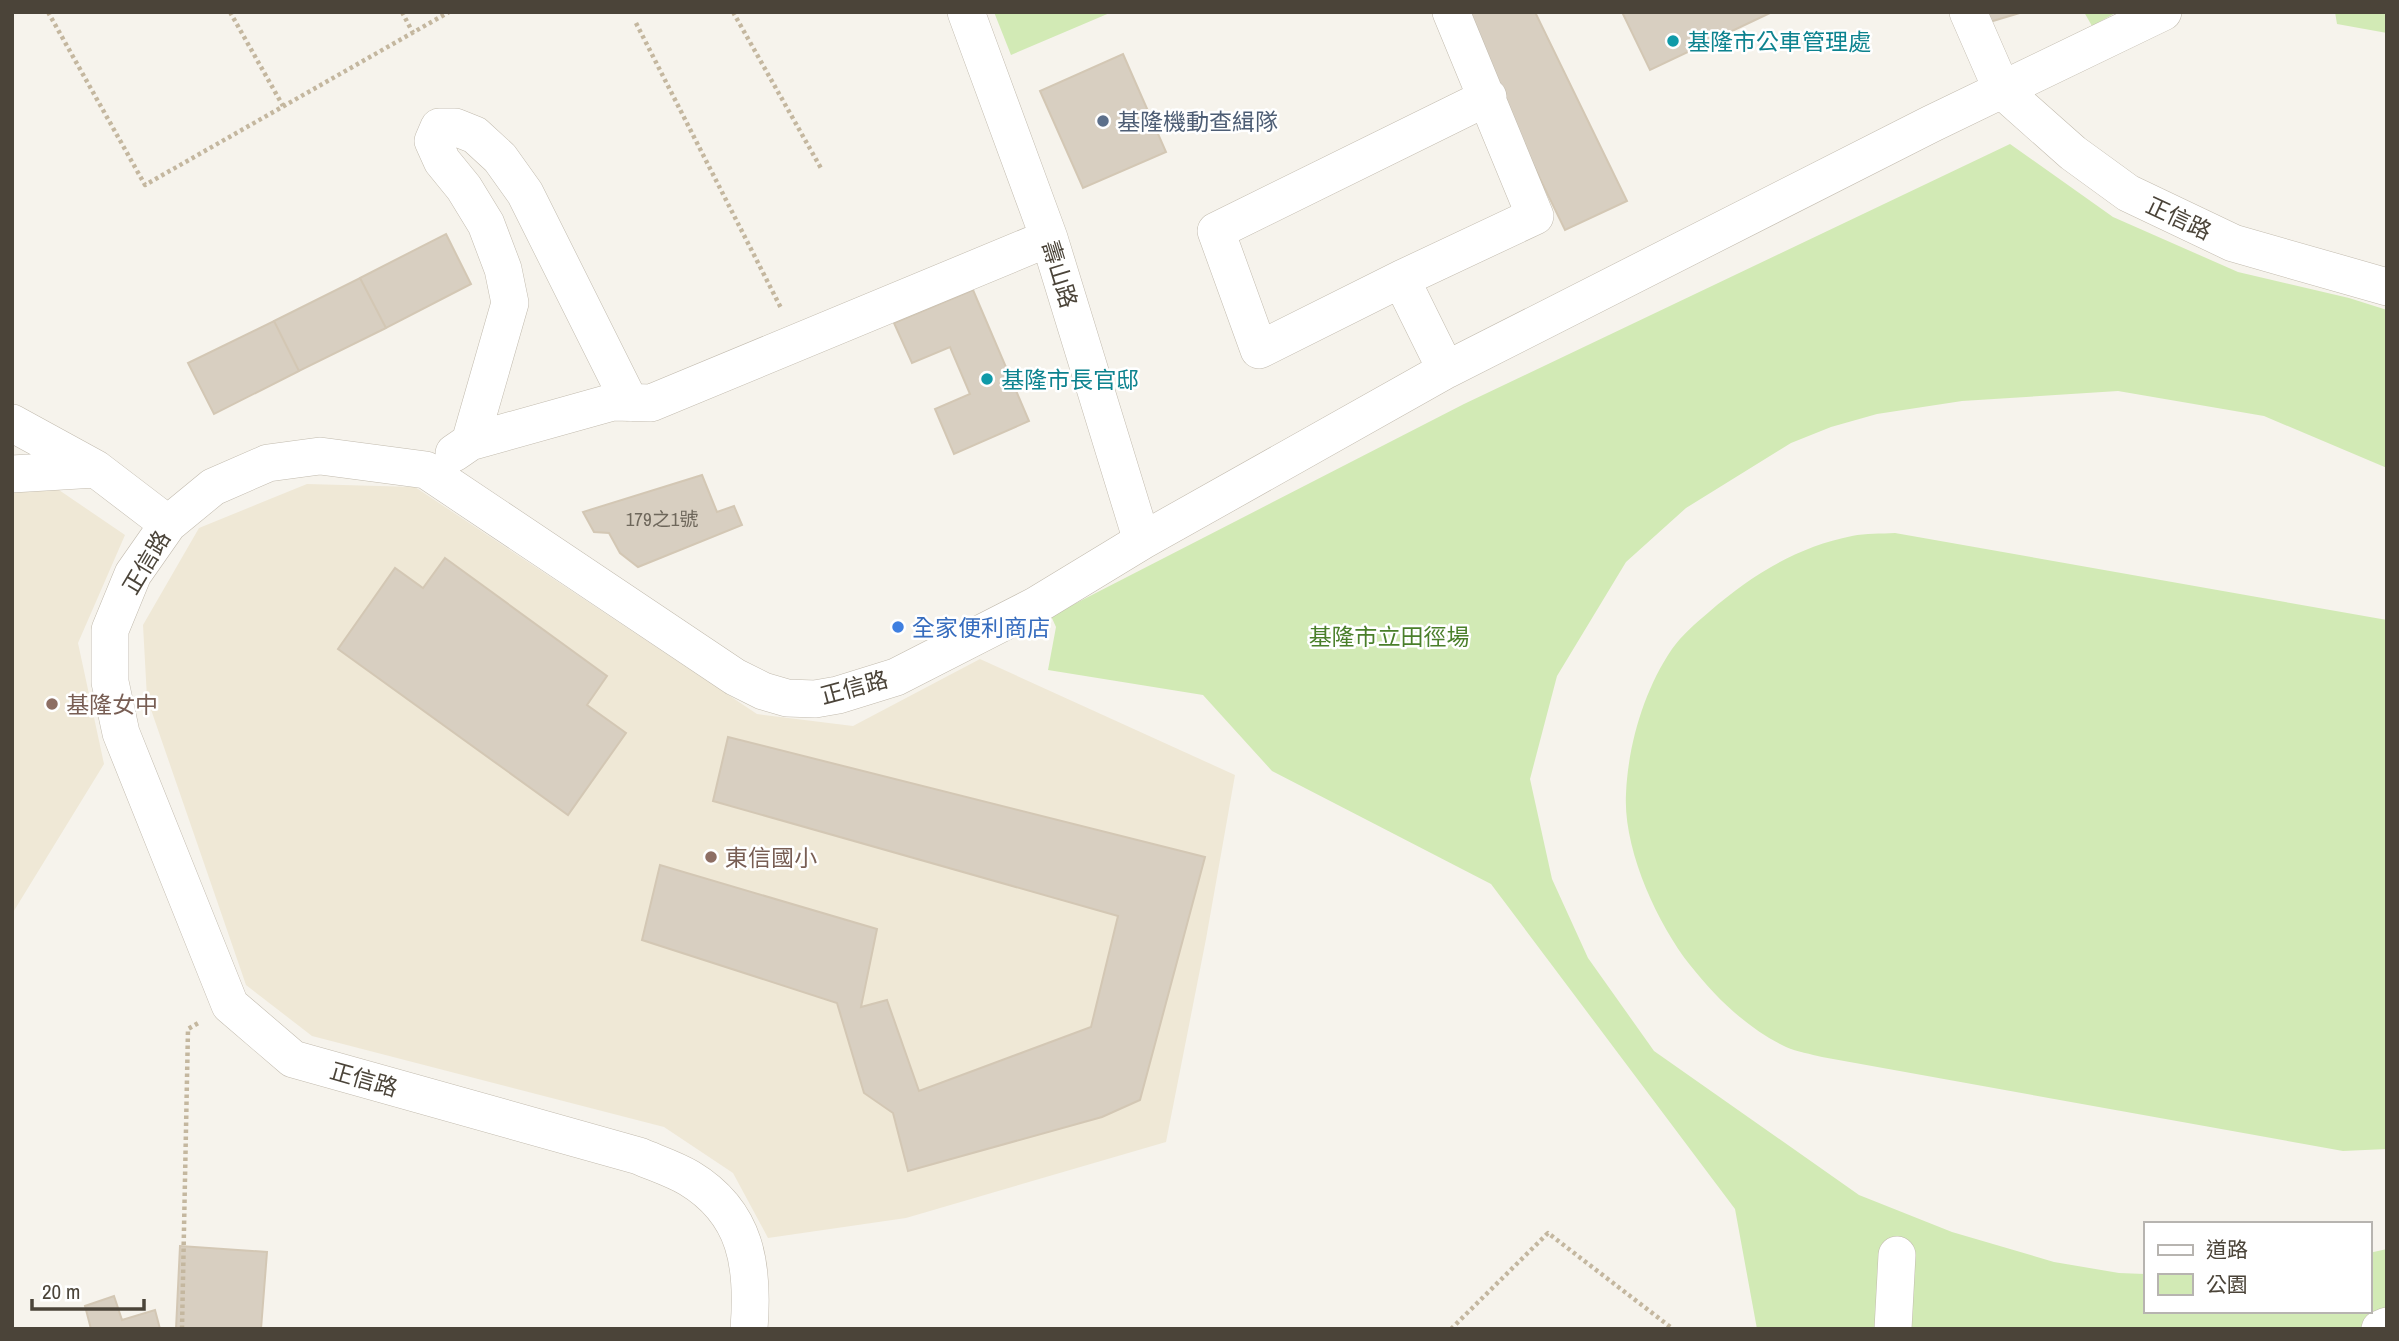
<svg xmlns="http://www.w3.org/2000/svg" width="2399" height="1341" font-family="'Archivo Narrow','Noto Sans TC',sans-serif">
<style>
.education{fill:#efe8d6}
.green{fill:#d2eab5}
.building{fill:#d8cfc1;stroke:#d3c7b4;stroke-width:2}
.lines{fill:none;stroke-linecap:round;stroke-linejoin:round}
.minor-casing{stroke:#c2bbae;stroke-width:38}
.path{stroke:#c4b79f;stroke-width:4.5;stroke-dasharray:3.5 3.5;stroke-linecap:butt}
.minor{stroke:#fff;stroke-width:37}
.culture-dot{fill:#0f9aa8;stroke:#fff;stroke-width:2.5}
.service-dot{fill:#5c6f8a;stroke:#fff;stroke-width:2.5}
.shop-dot{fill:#3f7fe0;stroke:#fff;stroke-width:2.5}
.education-dot{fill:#8d6e63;stroke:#fff;stroke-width:2.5}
.labels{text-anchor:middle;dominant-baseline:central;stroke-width:5;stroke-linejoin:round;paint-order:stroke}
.number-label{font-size:19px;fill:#6e675b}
.culture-label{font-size:23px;fill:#0d838f;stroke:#fff;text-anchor:start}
.service-label{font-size:23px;fill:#4e5e75;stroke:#fff;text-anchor:start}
.street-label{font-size:23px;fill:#4b4439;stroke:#fff}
.shop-label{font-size:23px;fill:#366cbe;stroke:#fff;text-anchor:start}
.park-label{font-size:23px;fill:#4a7f2a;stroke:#fff}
.education-label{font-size:23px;fill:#785e54;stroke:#fff;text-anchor:start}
</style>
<rect width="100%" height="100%" fill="#f6f3ec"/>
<path class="education" d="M12 458 125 535 78 643 104 764 12 914Z
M307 484 415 487 757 714 853 726 980 659 1235 775 1206 939 1166 1142 906 1218 768 1238 733 1173 664 1127 312 1036 246 985 147 698 143 625 199 528Z"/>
<path class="green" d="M994 12H1112L1011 55Z
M2084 12H2117L2092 26Z
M2335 12H2387V33L2337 24Z
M2010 144 2113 217 2238 272 2349 298 2387 310V468L2264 416 2118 391 1962 401 1877 414 1831 427 1791 443 1686 508 1626 562 1557 676 1530 779 1552 879 1588 958 1654 1051 1859 1195 1952 1232 2054 1262 2119 1273 2145 1274V1311H2369V1253L2387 1249V1316L2357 1329H1757L1735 1209 1491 884 1272 771 1203 695 1048 670 1056 627 1051 616 1464 404Z
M1895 533 2387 620V1149L2343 1151 1822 1057C1811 1054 1797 1052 1786 1047 1748 1029 1716 998 1690 965 1657 923 1623 849 1626 794 1628 745 1644 690 1672 649 1681 636 1696 623 1709 612 1751 575 1797 547 1852 536 1866 533 1881 534 1895 533Z"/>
<path class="building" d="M1459 12H1535L1627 201 1565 230Z
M1622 12H1772L1650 70Z
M1980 12H2023L1983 24Z
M1123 54 1166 152 1083 188 1040 91Z
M446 234 471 284 386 328 360 278Z
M360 278 386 328 299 371 274 321Z
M973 290 1029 421 954 454 935 409 970 394 950 347 912 363 894 323Z
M274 321 299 371 214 414 188 363Z
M702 475 717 512 734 506 742 525 638 567 620 553 609 533 594 532 583 512Z
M445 558 607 676 587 705 626 733 568 815 338 649 395 568 423 588Z
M728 737 1205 857 1140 1100 1102 1117 908 1171 893 1113 864 1093 837 1003 642 940 660 865 877 929 861 1007 887 1000 919 1091 1091 1027 1118 916 713 801Z
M180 1246 267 1252 261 1329H176Z
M114 1296 122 1320 155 1310 160 1329H91L85 1306Z"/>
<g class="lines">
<g class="minor-casing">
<path id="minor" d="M966 12 1049 238 1142 541
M1968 12 2002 90 2073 153 2128 193 2233 243 2387 287
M1401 279 1259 350 1216 231 1488 97
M1446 370 1401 279 1535 216 1451 12
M12 423 96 469 168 524
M470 442 510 303 503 269 486 224 464 188 442 161 433 141 439 127H455L475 135 500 158 525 193 630 403
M454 453 470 442 613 402 651 403 1049 238
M12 474 96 469
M749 1329C754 1266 747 1213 689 1178 674 1169 655 1163 639 1156L293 1059 230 1005 121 733 110 682V630L133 574 168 524 213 487 268 463 320 456 426 470 735 677 763 691 787 698 815 699 838 695 896 677 1035 606 1142 541 1446 370 1931 124 2163 12
M1893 1329 1897 1255
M2380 1329 2387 1326"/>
</g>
<path class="path" d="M48 12 145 185 449 12
M230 12 283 106
M402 12 413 33
M733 12 822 170
M636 23 782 310
M182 1329 188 1029 200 1022
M1451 1329 1548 1233 1673 1329"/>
<use href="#minor" class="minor"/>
</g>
<g class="culture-dot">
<circle cx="1673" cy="41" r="7"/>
<circle cx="987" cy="379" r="7"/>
</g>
<circle class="service-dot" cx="1103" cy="121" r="7"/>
<circle class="shop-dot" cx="898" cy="627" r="7"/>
<g class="education-dot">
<circle cx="52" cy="704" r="7"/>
<circle cx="711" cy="857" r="7"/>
</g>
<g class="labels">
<g class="number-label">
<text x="662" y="519">179之1號</text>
</g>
<g class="culture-label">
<text x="1687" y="41">基隆市公車管理處</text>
<text x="1001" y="379">基隆市長官邸</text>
</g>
<g class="service-label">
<text x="1117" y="121">基隆機動查緝隊</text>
</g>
<g class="street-label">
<text transform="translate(2179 218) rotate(25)">正信路</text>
<text transform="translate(1060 274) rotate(73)">壽山路</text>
<text transform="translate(146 562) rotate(-59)">正信路</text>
<text transform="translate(854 687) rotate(-15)">正信路</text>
<text transform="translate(364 1079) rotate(16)">正信路</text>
</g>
<g class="shop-label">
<text x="912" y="627">全家便利商店</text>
</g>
<g class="park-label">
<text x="1389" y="636">基隆市立田徑場</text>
</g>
<g class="education-label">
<text x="66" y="704">基隆女中</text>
<text x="725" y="857">東信國小</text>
</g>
</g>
<rect width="2399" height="1341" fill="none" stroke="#4b4439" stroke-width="28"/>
<rect x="2144" y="1222" width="228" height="91" fill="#ffffff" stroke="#b7b4b0" stroke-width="2"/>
<rect x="2158" y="1245" width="35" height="10" fill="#ffffff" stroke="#b7b4b0" stroke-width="2"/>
<text x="2206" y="1257" font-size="21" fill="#4b4439">道路</text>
<rect x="2158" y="1274" width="35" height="21" fill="#d2eab5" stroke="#b7b4b0" stroke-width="2"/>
<text x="2206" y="1292" font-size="21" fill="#4b4439">公園</text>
<path d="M32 1299v10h112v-10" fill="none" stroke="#4b4439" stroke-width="3.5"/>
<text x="42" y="1299" font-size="21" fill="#4b4439" stroke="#ffffff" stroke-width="5" paint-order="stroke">20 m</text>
</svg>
